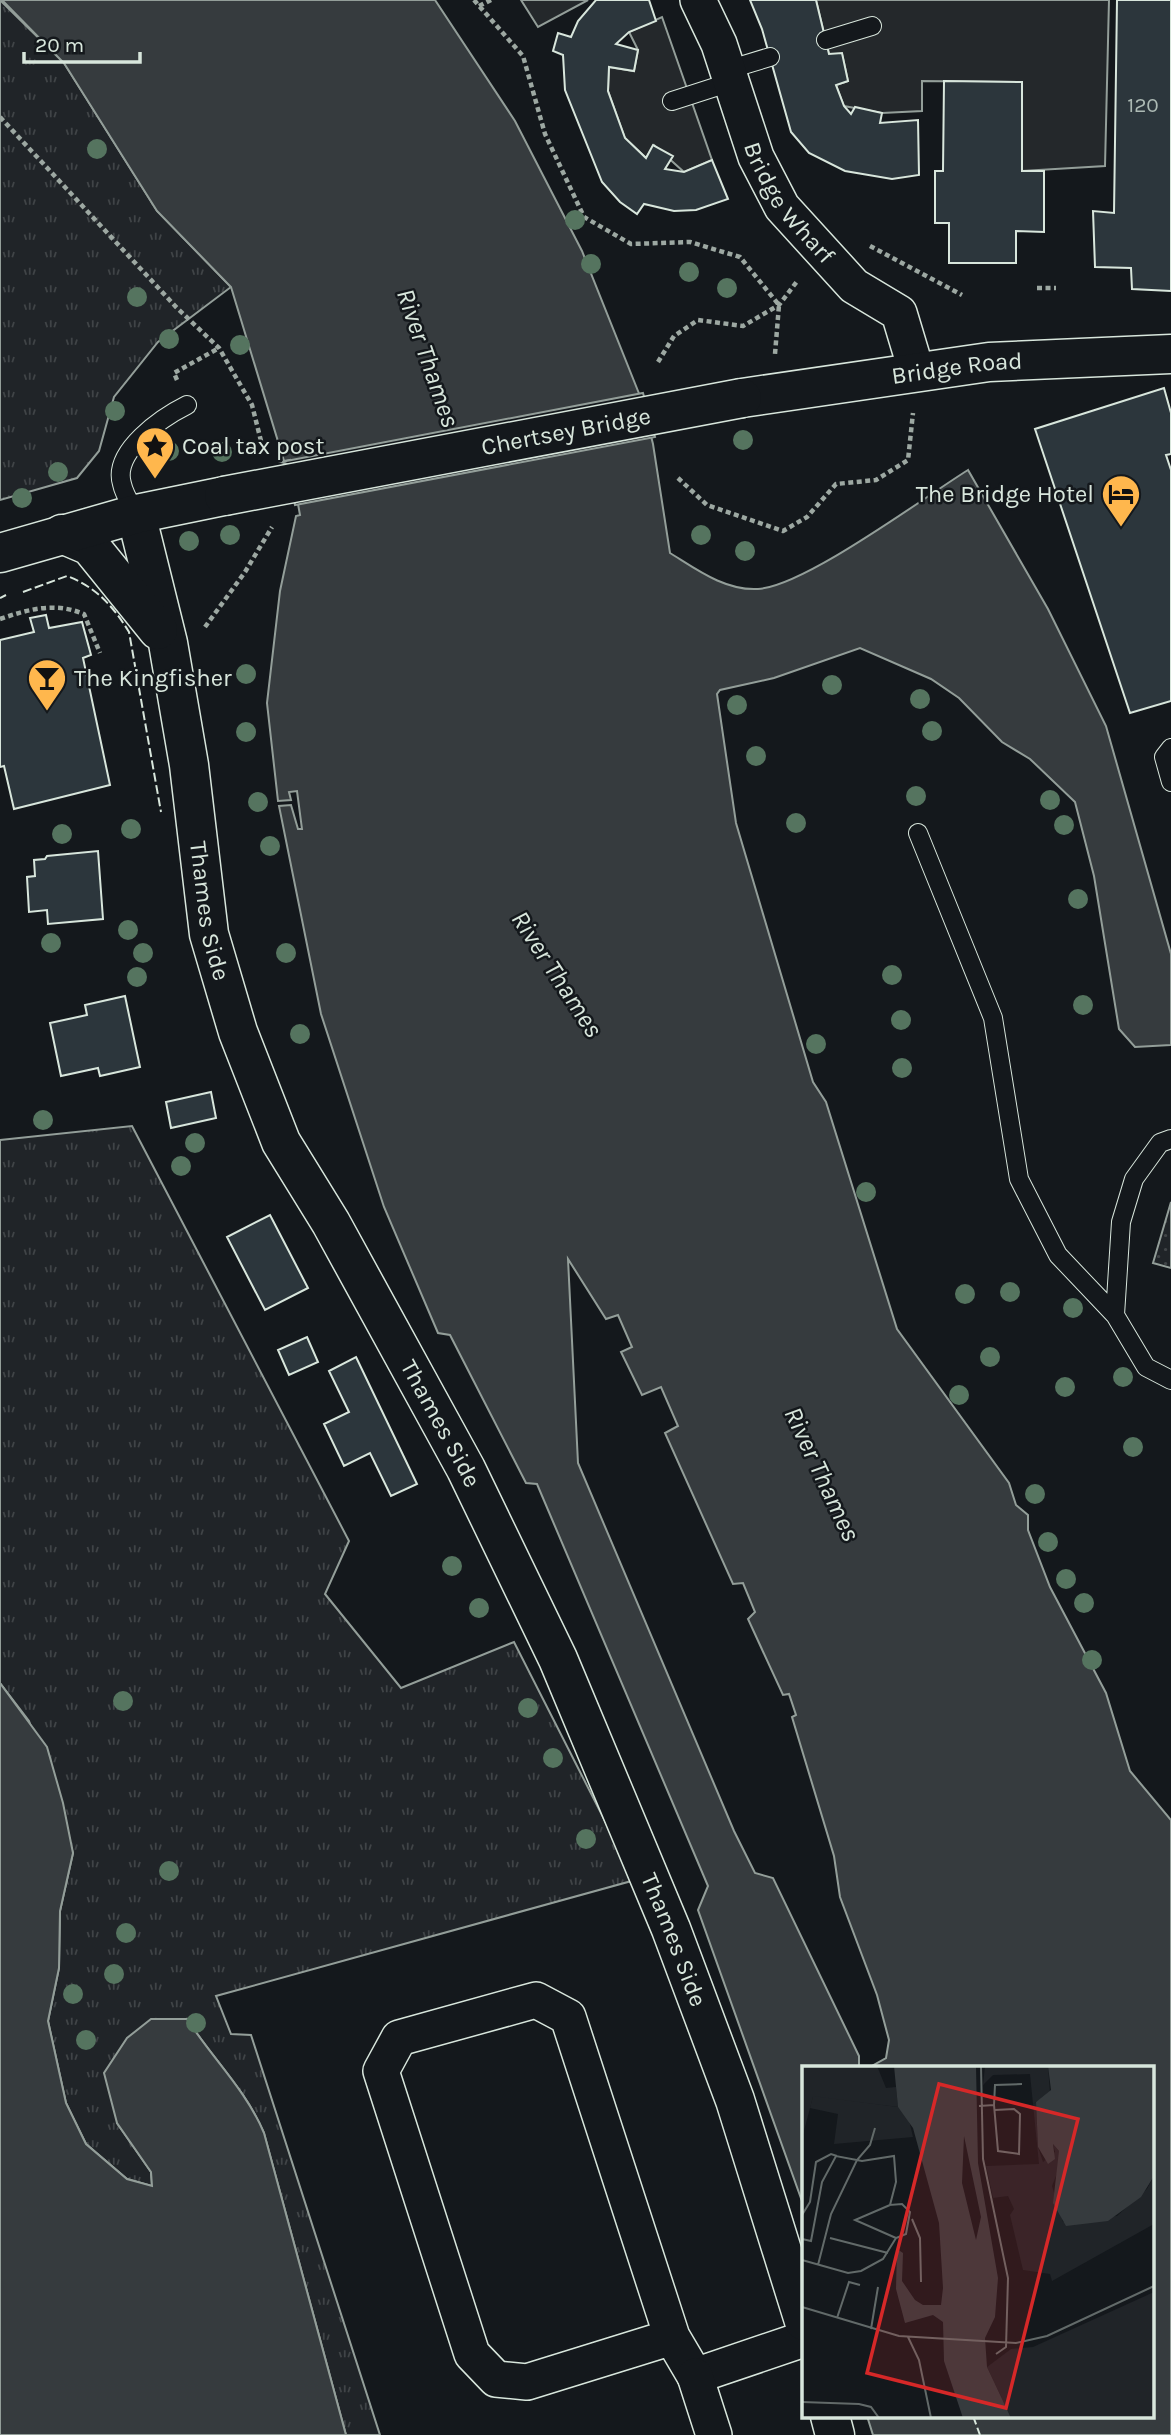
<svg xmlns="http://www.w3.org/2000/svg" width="1171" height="2435" font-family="Karla,sans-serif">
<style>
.grass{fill:url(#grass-tufts);stroke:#939e99;stroke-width:2}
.park{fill:url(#park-dots);stroke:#939e99;stroke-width:2}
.parking{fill:#24282b;stroke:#939e99;stroke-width:2}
.water{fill:#363b3e;stroke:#939e99;stroke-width:2}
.pier{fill:#14181c;stroke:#939e99;stroke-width:2}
.building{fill:#2c363c;stroke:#d8e6dc;stroke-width:2}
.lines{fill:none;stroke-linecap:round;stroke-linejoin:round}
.service-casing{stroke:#d8e6dc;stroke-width:20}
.minor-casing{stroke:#d8e6dc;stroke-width:38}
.tertiary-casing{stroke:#d8e6dc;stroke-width:41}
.secondary-casing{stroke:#d8e6dc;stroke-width:41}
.path{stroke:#9da8a2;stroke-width:4.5;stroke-dasharray:5 3.5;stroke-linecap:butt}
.service{stroke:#14181c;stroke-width:18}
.minor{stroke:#14181c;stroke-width:35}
.tertiary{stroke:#14181c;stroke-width:38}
.secondary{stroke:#14181c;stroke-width:38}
.secondary-bridge-casing{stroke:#d8e6dc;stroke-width:41;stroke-linecap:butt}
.secondary-bridge{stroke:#14181c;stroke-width:38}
.fence{stroke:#d8e6dc;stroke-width:2;stroke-dasharray:9 3.5;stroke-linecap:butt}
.tree{fill:#55745f}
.labels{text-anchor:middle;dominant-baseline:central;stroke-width:5;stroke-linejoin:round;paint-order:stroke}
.number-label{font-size:21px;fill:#adbab4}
.street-label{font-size:24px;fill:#d8e6dc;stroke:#14181c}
.poi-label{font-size:24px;fill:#d8e6dc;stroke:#14181c;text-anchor:start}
.water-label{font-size:26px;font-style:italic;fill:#d8e6dc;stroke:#14181c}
.inset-road{fill:none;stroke:#626a69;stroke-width:2}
.view{fill:#d62828;fill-opacity:0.15;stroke:#d62828;stroke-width:3.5}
.inset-edge{fill:none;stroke:#d8e6dc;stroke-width:3.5}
</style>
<defs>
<pattern id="grass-tufts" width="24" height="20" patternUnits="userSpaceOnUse" patternTransform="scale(1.75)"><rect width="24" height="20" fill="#202428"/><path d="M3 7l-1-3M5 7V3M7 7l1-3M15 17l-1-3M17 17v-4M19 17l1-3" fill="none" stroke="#404447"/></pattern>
<pattern id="park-dots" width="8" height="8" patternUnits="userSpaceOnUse" patternTransform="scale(1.75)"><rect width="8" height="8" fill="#202428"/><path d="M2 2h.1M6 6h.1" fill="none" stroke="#404447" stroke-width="1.8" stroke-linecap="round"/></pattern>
</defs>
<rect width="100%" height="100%" fill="#14181c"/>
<path class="grass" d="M0 0 64 63 157 211 231 287 158 342 114 397 99 451 77 478 0 500Z
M132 1126 349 1541 325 1594 401 1688 514 1642 635 1880 216 1996 231 2034 251 2035 380 2435H346L264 2133C246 2090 212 2058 187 2019L117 2123 151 2172 152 2186 127 2179 86 2144 66 2103 48 2021 59 1968 60 1911 73 1853 29 1721 0 1683V1140Z"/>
<path class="park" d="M1171 1202V1268L1153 1263Z"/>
<path class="parking" d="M521 0H588L538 27Z
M816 0H1109L1105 166 1022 171V82L922 81V111L882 113 844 106 836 85 848 81 842 54H829Z
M662 17 712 160 684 172 654 145 646 158 625 138 608 91 609 67 634 71 638 50 629 32Z"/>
<path class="water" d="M2 0H435L515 121 582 251 642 401 653 444 670 553C696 569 725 591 758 589 805 586 923 498 968 470L1048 609 1106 726 1171 954V1045L1135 1047 1119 1029 1094 876 1075 802 1030 759 1002 742 959 698 931 679 860 648 774 678 720 690 717 694 736 823 813 1082 826 1102 897 1329 1009 1483 1016 1505 1028 1515V1530L1050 1587 1106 1693 1130 1771 1171 1820V2435H873L867 2416H1152V2068L870 2067 886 2058 889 2040 877 1995 840 1897 834 1856 792 1717 796 1715 789 1694 783 1695 748 1619 755 1612 743 1583 733 1584 665 1433 678 1426 661 1387 642 1395 621 1352 632 1347 618 1315 606 1319 568 1259 578 1463 734 1831 755 1873 773 1878 859 2056V2067L804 2068 803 2204 698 1910 708 1886 537 1484 526 1483 450 1335 438 1333 384 1207 321 1014 279 806 291 805 298 829H302L297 791 289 792 291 800 278 801 267 703 280 591 296 516 300 515 290 460 284 461 231 287 157 211 64 63Z
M0 1683 47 1747 63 1803 73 1853 60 1911 59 1968 48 2021 66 2103 86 2144 127 2179 152 2186 151 2172 117 2123 104 2073 127 2038 151 2019H187C212 2058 246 2090 264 2133L346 2435H0Z"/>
<path class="pier" d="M643 393 655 437 295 505 287 464 281 462Z"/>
<path class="building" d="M596 0H649L656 21 629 32 616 44 638 50 634 71 609 67 608 91 625 138 646 158 653 145 673 156 665 169 684 172 712 160 728 199 696 210 674 211 644 204 637 214 620 202 602 182 565 90 563 55 553 51 558 33 571 37 578 21Z
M750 0H816L829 54 842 53 848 81 836 85 844 106 851 114 855 107 882 113 880 123 918 120 919 175 892 179 845 171 809 153 791 132 762 29Z
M1117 0H1171V291L1132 289 1131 268 1095 267 1093 211 1114 213Z
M944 81 1022 82V171H1044V232L1016 231V263H949V223H935V171H943Z
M1164 388 1171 413V454L1166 455 1171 470V701L1130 713 1035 429Z
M46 615 49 628 82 622 91 655 83 658 110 785 14 809 4 766 0 767V640L34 632 30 618Z
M98 851 103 919 48 924 47 910 29 912 27 877 35 876 34 860 45 859 47 856Z
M125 996 140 1067 100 1076 98 1068 61 1076 50 1023 87 1015 85 1005Z
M211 1092 216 1118 171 1128 166 1102Z
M270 1215 308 1288 265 1310 227 1237Z
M307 1337 318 1362 289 1375 278 1350Z
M356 1357 417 1484 391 1496 370 1453 344 1466 324 1424 349 1412 329 1371Z"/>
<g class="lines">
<g class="service-casing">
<path id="service" d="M826 40 872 26
M727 70 770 57
M672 101 731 82
M136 514C131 505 124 494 122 484 112 451 163 417 187 405
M1171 748 1164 757 1171 782
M918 833 993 1018 1019 1179 1058 1255 1115 1315
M1171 1139 1160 1143 1134 1179 1121 1222 1115 1315 1146 1367 1171 1380"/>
</g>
<g class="minor-casing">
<g id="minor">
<path id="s1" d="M698 0 719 44 756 157 782 207 854 286 899 313 917 373"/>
<path d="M672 2337 527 2382 496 2379 472 2354 381 2071 399 2038 536 2000 568 2017 672 2337 695 2376 804 2339"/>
<path d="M695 2376 714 2435"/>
</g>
</g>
<g class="tertiary-casing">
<g id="tertiary">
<path id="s2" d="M136 514 168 643 189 765 209 934 238 1032 281 1142 331 1223 466 1469 558 1659 671 1929 735 2100 804 2321"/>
<path d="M62 534 90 546 158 630"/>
<path d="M830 2416 835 2435"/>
</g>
</g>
<g class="secondary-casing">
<g id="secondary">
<path id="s3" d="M742 398 989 362 1171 354"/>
<path d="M0 553 136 514 224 496"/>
</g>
</g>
<path class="path" d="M474 0 523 56 545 134 584 217 631 244 690 242 740 257 779 305 775 354
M479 6 491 0
M0 117 176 307 219 348 252 405 263 449
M870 246 962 295
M1037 288H1056
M658 362 674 336 698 320 743 326 779 305 798 280
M177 380 174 373 219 348
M678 478 707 505 783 531 807 517 836 484 876 480 908 460 913 413
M0 619C29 609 55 602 84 614L100 653
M205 627 245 572 272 527"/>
<use href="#service" class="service"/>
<use href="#minor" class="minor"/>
<use href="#tertiary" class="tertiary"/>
<use href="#secondary" class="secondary"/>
<g class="secondary-bridge-casing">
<g id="secondary-bridge">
<path id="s4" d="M224 496 742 398"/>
</g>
</g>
<use href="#secondary-bridge" class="secondary-bridge"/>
<path class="fence" d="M23 592 67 576C96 587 113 606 129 632L161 812
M0 598 6 595
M973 2416 980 2435"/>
</g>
<g class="tree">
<circle cx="97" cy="149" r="10"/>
<circle cx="575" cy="220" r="10"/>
<circle cx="591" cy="264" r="10"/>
<circle cx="689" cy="272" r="10"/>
<circle cx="727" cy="288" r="10"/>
<circle cx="137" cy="297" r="10"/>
<circle cx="169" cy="339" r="10"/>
<circle cx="240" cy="345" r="10"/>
<circle cx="115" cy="411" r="10"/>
<circle cx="743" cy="440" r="10"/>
<circle cx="169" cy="451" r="10"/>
<circle cx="222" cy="452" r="10"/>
<circle cx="58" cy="472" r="10"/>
<circle cx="22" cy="498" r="10"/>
<circle cx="230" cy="535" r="10"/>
<circle cx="701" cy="535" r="10"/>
<circle cx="189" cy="541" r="10"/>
<circle cx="745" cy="551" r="10"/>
<circle cx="246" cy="674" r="10"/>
<circle cx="832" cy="685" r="10"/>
<circle cx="920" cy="699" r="10"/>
<circle cx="737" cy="705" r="10"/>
<circle cx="932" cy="731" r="10"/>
<circle cx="246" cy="732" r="10"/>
<circle cx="756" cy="756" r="10"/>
<circle cx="916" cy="796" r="10"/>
<circle cx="1050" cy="800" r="10"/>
<circle cx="258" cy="802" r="10"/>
<circle cx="796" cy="823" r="10"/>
<circle cx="1064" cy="825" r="10"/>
<circle cx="131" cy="829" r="10"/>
<circle cx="62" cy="834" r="10"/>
<circle cx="270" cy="846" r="10"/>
<circle cx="1078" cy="899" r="10"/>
<circle cx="128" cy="930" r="10"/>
<circle cx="51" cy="943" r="10"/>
<circle cx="143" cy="953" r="10"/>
<circle cx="286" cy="953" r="10"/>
<circle cx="892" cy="975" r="10"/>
<circle cx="137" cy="977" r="10"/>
<circle cx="1083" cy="1005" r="10"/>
<circle cx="901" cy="1020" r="10"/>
<circle cx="300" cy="1034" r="10"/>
<circle cx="816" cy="1044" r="10"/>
<circle cx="902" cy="1068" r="10"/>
<circle cx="43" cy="1120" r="10"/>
<circle cx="195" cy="1143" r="10"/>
<circle cx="181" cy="1166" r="10"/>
<circle cx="866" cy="1192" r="10"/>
<circle cx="1010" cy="1292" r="10"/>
<circle cx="965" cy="1294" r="10"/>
<circle cx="1073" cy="1308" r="10"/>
<circle cx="990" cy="1357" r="10"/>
<circle cx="1123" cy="1377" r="10"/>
<circle cx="1065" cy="1387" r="10"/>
<circle cx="959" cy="1395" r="10"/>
<circle cx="1133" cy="1447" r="10"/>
<circle cx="1035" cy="1494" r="10"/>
<circle cx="1048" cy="1542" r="10"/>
<circle cx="452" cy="1566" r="10"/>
<circle cx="1066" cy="1579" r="10"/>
<circle cx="1084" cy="1603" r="10"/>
<circle cx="479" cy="1608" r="10"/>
<circle cx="1092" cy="1660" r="10"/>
<circle cx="123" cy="1701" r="10"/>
<circle cx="528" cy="1708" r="10"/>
<circle cx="553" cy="1758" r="10"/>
<circle cx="586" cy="1839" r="10"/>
<circle cx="169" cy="1871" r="10"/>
<circle cx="126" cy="1933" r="10"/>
<circle cx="114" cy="1974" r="10"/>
<circle cx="73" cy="1994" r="10"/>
<circle cx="196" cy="2023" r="10"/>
<circle cx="86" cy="2040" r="10"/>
</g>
<defs>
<g id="sight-pin" transform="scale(2.0125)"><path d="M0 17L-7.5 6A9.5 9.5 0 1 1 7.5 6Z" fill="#ffb74d" stroke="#14181c"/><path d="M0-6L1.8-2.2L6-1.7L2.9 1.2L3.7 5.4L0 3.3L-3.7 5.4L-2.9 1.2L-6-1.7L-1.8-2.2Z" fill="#111"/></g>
<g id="hotel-pin" transform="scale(2.0125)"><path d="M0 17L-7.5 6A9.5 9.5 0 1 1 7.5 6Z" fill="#ffb74d" stroke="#14181c"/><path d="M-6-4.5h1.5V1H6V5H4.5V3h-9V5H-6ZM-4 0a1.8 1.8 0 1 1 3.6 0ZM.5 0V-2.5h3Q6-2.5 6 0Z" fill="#111"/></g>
<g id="bar-pin" transform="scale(2.0125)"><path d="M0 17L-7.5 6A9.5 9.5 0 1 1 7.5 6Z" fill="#ffb74d" stroke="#14181c"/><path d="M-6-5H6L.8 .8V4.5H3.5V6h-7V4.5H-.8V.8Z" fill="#111"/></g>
</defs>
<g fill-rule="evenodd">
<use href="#sight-pin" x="155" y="446"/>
<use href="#hotel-pin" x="1121" y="494"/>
<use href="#bar-pin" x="47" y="678"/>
</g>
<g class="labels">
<g class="number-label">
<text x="1143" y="105">120</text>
</g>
<g class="street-label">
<text stroke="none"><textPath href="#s1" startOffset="224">Bridge Wharf</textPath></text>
<text stroke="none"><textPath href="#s3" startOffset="217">Bridge Road</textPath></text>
<text stroke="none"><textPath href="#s4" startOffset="348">Chertsey Bridge</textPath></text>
<text stroke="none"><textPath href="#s2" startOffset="404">Thames Side</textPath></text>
<text stroke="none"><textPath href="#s2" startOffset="971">Thames Side</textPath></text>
<text stroke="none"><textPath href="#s2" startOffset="1538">Thames Side</textPath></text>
</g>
<g class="poi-label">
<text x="182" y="446">Coal tax post</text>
<text x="1094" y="494" text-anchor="end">The Bridge Hotel</text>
<text x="74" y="678">The Kingfisher</text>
</g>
<g class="water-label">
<text transform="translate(428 358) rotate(71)">River Thames</text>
<text transform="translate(557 974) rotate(57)">River Thames</text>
<text transform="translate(822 1474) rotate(65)">River Thames</text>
</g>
</g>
<g transform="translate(802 2066)">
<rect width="352" height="352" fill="#14181c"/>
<path d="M0 0H75L84 22 94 21 96 41 11 31 0 72ZM234 36 236 81 241 96 253 86 251 78 257 85 258 100 250 120 261 156 315 150 345 123 352 110V158L250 215 248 208 221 204 208 149 212 143 206 130 191 132 184 100 237 98 231 38ZM352 226V352H209L185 301 209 283 231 281Z" fill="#202428"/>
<path d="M183 0H246L248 27 231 38 228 8 191 9 181 19Z" fill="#202428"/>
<path d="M11 30 96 41 107 54 111 71 32 78 36 48 8 42Z" fill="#202428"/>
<path d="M92 0H174L176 97 196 212 193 251 183 272 185 301 209 352H161L142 295 141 256 131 249 103 257 94 223 95 183 101 187 100 215 113 234 121 239H139L141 222 137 157 111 62 96 41ZM162 70 179 151 174 174 160 117ZM246 0H352V110L339 131 306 155 264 160 251 137 257 85 251 78 253 93 246 98 236 81 234 36 249 24Z" fill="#363b3e" fill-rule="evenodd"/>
<path class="inset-road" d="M179 0 181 93 206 212 204 281 194 288M192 39 193 19 220 18M177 40 192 39 196 85 217 88 218 48 212 43 193 44M88 139 53 154 94 172M0 149 8 136 14 96 29 88 35 90M110 153 118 172 119 216M28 172 86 187M0 173 9 175 20 116 34 90 60 95 92 90 94 116 88 139 100 138 108 146 104 168 94 172 81 193 59 205 46 207 0 194M16 199 29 148 55 94 68 79 73 62M0 241 97 270 214 277 245 270 352 220M35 252 47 216 58 219M69 263 76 221M106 271 117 294 129 352M0 336 57 338 69 341 77 352"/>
<path class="view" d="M137 18 276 53 204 342 65 307Z"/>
<rect width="352" height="352" class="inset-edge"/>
</g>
<path d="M24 52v10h116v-10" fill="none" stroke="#d8e6dc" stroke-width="3.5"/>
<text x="35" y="52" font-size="21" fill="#d8e6dc" stroke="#14181c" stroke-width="5" paint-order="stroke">20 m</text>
</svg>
